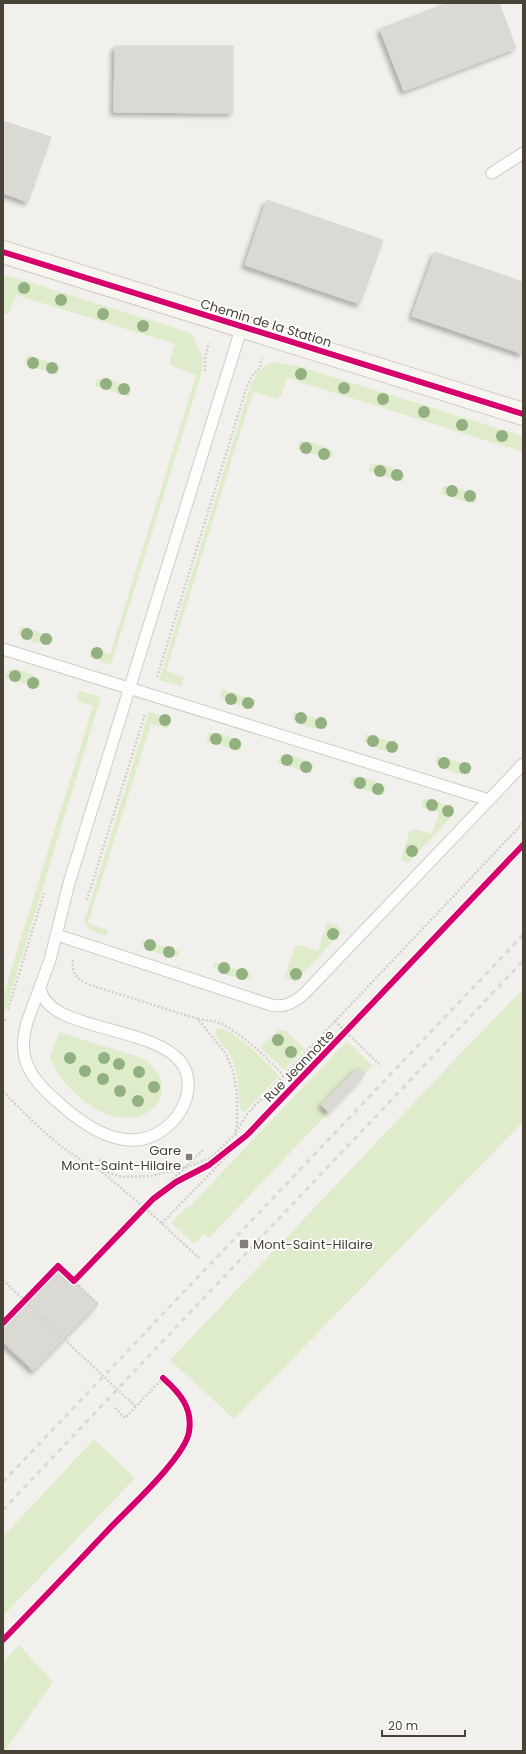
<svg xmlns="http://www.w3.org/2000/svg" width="526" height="1754" font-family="Poppins,sans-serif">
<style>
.green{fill:#dfeccc}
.building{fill:#dbd9d4;stroke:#dad7d2;filter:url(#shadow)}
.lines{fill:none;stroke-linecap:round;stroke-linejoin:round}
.lane-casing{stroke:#ceccc8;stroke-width:13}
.secondary-casing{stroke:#d2cdc3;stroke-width:24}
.path{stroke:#d2d0cb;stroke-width:2.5;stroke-dasharray:2 2;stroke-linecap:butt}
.lane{stroke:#fdfdfc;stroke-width:11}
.secondary{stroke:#f7f5ef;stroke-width:22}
.rail{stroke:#dadad9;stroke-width:3;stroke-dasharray:5 5;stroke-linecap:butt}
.path-bridge{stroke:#d2d0cb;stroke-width:2.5;stroke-dasharray:2 2;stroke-linecap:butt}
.cycleway-casing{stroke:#fff;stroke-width:8}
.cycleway{stroke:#d6006c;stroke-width:6}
.tree{fill:#93b081}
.poi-dot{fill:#847f76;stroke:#fff;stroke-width:1.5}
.labels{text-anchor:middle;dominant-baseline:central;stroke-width:3.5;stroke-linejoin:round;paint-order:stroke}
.street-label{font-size:13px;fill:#494237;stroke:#fff}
.poi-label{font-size:13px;fill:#494237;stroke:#fff;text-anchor:end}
</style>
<defs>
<filter id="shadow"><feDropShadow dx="-3.5" dy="3.5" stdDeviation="2" flood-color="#0004"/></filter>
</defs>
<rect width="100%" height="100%" fill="#f2f0ec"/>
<path class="green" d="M3 274 185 331 194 336C194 342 198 346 200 351 204 359 203 367 201 375L111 665 89 657 92 648 110 654 196 375 171 365 170 360 175 344 16 295 9 313 3 315Z
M30 356 50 362 60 367 57 375 24 364 26 357Z
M273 362 298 366 523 436V452L287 378 281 396 277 399 253 392 166 671 184 677 181 686 159 680 249 390C253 378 260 367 273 362Z
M97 379C108 378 123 383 131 390L129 397 95 386Z
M300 441C310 440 325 446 333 452L331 459 297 449Z
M371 464C382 463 396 468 405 475L402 482 368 471Z
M443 486C454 486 468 490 477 497L474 504 440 494Z
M20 626 54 637 52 644C41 645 26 641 18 634Z
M7 670C18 669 32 673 41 680L39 688 5 678Z
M222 689 256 700 254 707C243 708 228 703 220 697Z
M79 691 101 697 3 1018V996L93 706 76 700Z
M149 712 167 717 171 720 168 729 151 724 88 923 108 930 107 935C97 934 89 931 84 922Z
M294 712 328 722 326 729C315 730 301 726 292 719Z
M208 733C220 732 233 737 242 743L240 751 206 741Z
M366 734 400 744 397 751C386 753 373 748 364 742Z
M280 755C291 754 305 759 314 766L311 773 278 763Z
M437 756 472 766 469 774C458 775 444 770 435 763Z
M352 777C363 776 377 781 386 788L383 796 350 785Z
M428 799 451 806 454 814 408 863 401 859 409 832 415 829 432 834 439 813 421 807 423 800Z
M327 922 338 925 342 932 295 982 285 977 294 948 300 945 318 951Z
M142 940 179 951V956C167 957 150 953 141 944Z
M214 962 251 974 250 978C238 979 220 975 213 966Z
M523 989V1122L234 1419 170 1360 462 1052Z
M219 1028C235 1030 267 1063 279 1076L244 1112 240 1110C238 1091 239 1072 230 1055 226 1047 219 1041 215 1034L216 1029Z
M279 1030H285L305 1049 284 1070 260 1047Z
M59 1032 139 1057C165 1068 172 1101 145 1114 108 1131 63 1090 50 1058Z
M347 1041 373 1066 365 1074 358 1067 322 1104 329 1112 209 1238 204 1234 194 1244 171 1223 187 1206 189 1207Z
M94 1439 135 1478 3 1616V1537Z
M19 1645 53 1682 5 1751H3V1662Z"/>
<path class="building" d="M448 3H499L516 48 404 91 380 29Z
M115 46H233V113L114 112Z
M3 121 51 137 28 202 3 193Z
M267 200 383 240 360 304 245 265Z
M435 252 523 282V354L412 316Z
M358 1067 365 1074 329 1112 321 1105Z
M58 1266 98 1304 34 1371 3 1342V1323Z"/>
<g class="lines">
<g class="lane-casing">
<path id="lane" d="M492 173 523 153
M3 649 489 800
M57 935 271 1005C285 1008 295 1002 305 993L523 764
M40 987C46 1040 194 1020 188 1088 187 1101 180 1114 171 1123 134 1159 90 1131 59 1103 45 1091 30 1077 25 1058 22 1046 24 1033 27 1022L50 960 69 883 242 326"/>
</g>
<g class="secondary-casing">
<path id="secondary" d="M3 252 523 414"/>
</g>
<path class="path" d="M205 371V357L209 343
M157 677 247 386 253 375 260 368 262 358
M87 900 145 714
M73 960C71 972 77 979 87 984L198 1019 226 1054 233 1071 237 1094V1124L235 1134 212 1157 187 1167 151 1176 122 1177 98 1169 100 1159
M8 1009 44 893
M198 1019C206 1020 214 1021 222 1024 245 1036 265 1057 284 1075
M335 1021 381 1066
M3 1025 6 1018
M3 1092C32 1120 61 1152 98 1169
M242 1141 235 1134 247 1114 523 823
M102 1172 144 1207 199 1258
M144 1207 204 1149
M162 1223 259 1123
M3 1280 64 1339
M3 1342 34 1371 98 1304 74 1281
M115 1408 125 1418 163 1378"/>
<use href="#lane" class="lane"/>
<use href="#secondary" class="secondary"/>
<path class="rail" d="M3 1482 523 935
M3 1510 523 961"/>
<path class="path-bridge" d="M64 1339 136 1407"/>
<g class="cycleway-casing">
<path id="cycleway" d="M3 252 523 414
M3 1323 58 1266 74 1281 153 1199 176 1182 209 1165 247 1135 523 845
M3 1640C39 1603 75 1565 110 1528 129 1508 185 1457 189 1432 193 1408 180 1393 163 1378"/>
</g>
<use href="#cycleway" class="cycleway"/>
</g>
<g class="tree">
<circle cx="24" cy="288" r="6"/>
<circle cx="61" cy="300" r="6"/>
<circle cx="103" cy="314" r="6"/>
<circle cx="143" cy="326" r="6"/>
<circle cx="33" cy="363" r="6"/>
<circle cx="52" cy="368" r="6"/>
<circle cx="301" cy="374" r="6"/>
<circle cx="106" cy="384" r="6"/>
<circle cx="344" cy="388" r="6"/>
<circle cx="124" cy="389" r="6"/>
<circle cx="383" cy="399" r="6"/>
<circle cx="424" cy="412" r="6"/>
<circle cx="462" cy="425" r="6"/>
<circle cx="502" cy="436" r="6"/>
<circle cx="306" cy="448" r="6"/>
<circle cx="324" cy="454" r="6"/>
<circle cx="380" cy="471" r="6"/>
<circle cx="397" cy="475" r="6"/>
<circle cx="452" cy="491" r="6"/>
<circle cx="470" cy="496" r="6"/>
<circle cx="27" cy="634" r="6"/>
<circle cx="46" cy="639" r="6"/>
<circle cx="97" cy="653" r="6"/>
<circle cx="15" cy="676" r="6"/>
<circle cx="33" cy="683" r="6"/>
<circle cx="231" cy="699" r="6"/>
<circle cx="248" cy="703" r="6"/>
<circle cx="301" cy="718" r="6"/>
<circle cx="165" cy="720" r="6"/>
<circle cx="321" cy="723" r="6"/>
<circle cx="216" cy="739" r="6"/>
<circle cx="373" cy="741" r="6"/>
<circle cx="235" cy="744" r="6"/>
<circle cx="392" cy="747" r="6"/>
<circle cx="287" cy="760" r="6"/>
<circle cx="444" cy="763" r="6"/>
<circle cx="306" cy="767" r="6"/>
<circle cx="465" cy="768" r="6"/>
<circle cx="360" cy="783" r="6"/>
<circle cx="378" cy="789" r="6"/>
<circle cx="432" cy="805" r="6"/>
<circle cx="448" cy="811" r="6"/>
<circle cx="412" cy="851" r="6"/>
<circle cx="333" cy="934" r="6"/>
<circle cx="150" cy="945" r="6"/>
<circle cx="169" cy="952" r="6"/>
<circle cx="224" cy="968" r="6"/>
<circle cx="242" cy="974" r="6"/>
<circle cx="296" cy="974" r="6"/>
<circle cx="278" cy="1040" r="6"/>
<circle cx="291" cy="1052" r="6"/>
<circle cx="70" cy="1058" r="6"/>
<circle cx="104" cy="1058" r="6"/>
<circle cx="119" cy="1064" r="6"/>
<circle cx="85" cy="1071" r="6"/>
<circle cx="139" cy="1072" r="6"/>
<circle cx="103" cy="1079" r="6"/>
<circle cx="154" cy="1087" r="6"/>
<circle cx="120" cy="1091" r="6"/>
<circle cx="138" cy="1101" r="6"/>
</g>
<g class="poi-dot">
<rect x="185" y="1153" width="8" height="8" rx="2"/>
<rect x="239" y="1239" width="10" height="10" rx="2"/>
</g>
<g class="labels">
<g class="street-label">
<text transform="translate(266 323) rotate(17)">Chemin de la Station</text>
<text transform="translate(299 1066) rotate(-46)">Rue Jeannotte</text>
</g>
<g class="poi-label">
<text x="181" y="1150">Gare<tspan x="181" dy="15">Mont-Saint-Hilaire</tspan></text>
<text x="253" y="1244" text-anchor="start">Mont-Saint-Hilaire</text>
</g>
</g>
<rect width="526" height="1754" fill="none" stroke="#494237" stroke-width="8"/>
<path d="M382 1730v6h83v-6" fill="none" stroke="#494237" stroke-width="2"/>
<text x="388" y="1730" font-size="12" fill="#494237" stroke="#ffffff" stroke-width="3" paint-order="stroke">20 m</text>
</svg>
